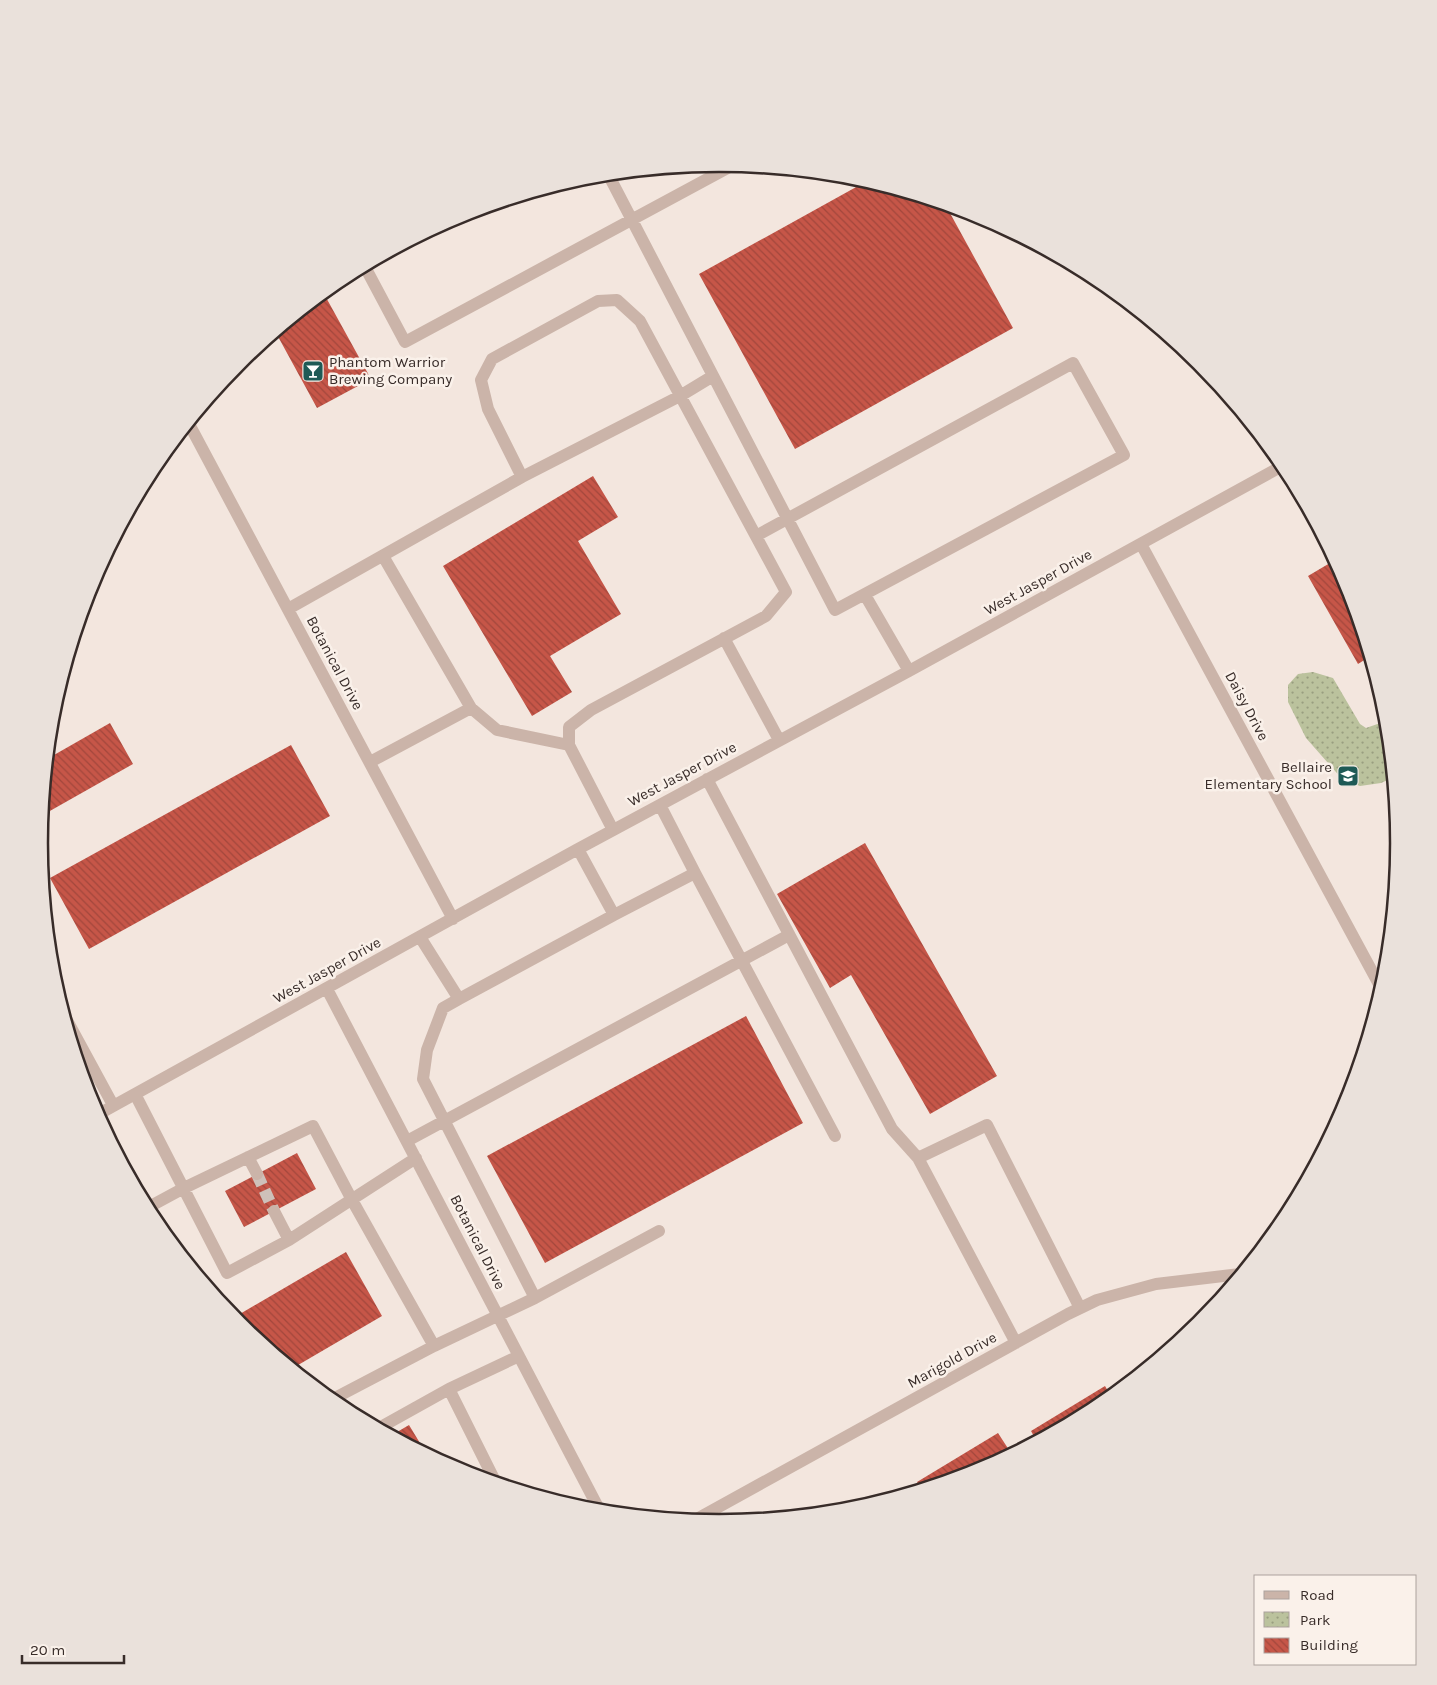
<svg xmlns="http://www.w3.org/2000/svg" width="1437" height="1685" font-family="Karla,sans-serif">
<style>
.park{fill:url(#park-dots)}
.building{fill:url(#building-back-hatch)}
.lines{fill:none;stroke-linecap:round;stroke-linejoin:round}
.minor-tunnel{stroke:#cec1ba;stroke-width:12;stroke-dasharray:12 6;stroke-linecap:butt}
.minor{stroke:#cbb4a9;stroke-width:12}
.labels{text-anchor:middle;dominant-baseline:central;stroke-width:5;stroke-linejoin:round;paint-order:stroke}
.poi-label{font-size:15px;fill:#382c29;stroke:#faf1ea;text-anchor:start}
.street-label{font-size:15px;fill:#382c29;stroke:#faf1ea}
.rim{fill:none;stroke:#382c29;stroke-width:2.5}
</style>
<defs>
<pattern id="park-dots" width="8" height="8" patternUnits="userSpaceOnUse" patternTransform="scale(1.25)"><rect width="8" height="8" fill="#bbc29d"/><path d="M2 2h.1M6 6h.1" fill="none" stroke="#999e80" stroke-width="1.8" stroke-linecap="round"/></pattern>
<pattern id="building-back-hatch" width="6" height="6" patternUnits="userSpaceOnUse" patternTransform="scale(1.25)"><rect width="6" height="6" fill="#c65648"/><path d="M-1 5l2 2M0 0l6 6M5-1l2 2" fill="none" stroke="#a2473c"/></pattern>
</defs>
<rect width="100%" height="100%" fill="#f3e6de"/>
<path class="park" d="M1313 672 1333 678 1360 724 1366 728 1386 721 1392 778 1381 783 1360 786 1343 780 1306 738 1288 702V685L1298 674Z"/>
<path class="building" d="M867 181 945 204 1013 328 795 449 699 274Z
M323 292 371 379 317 408 275 331Z
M593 476 618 517 578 541 621 614 550 656 572 692 532 716 443 566Z
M1335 560 1347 583 1369 657 1358 664 1308 576Z
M110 723 133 764 41 816 47 759Z
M291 745 330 816 89 949 50 878Z
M865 843 997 1076 930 1114 851 975 830 988 777 894Z
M746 1016 803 1123 545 1263 487 1156Z
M297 1153 316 1189 244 1227 225 1191Z
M346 1252 382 1316 293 1368 233 1318Z
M1105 1386 1111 1396 1096 1408 1036 1440 1031 1431Z
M409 1425 426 1453 392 1435Z
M998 1433 1011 1453 978 1471 920 1488 917 1482Z"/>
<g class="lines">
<path class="minor-tunnel" d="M257 1174 274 1211"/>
<path class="minor" d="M608 174 835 610 1124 455 1073 363 787 519 756 536
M364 265 405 342 735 164
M188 422 453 919
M522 477 488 409 481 380 492 359 598 301 617 300 640 321 786 592 766 616 591 710 569 727V745L613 830
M1141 544 1381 988
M383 556 471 708 497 730 569 745
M865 595 909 671
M288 609 522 477 680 396 713 376
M724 638 779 740
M370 762 471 708
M707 779 892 1129 918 1158 1016 1343
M695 873 835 1136
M614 915 695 873 660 805
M420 937 459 999 614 915 578 849
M327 989 600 1511
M63 1013 113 1105
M135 1094 227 1273 289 1240 416 1158
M97 1115 578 849 909 671 1284 465
M407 1141 789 935
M248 1157 257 1174
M918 1158 987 1125 1080 1308
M147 1208 184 1188 313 1126 352 1200 434 1346
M274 1211 289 1240
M535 1298 659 1231
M449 1389 519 1356
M331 1400 434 1346 535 1298 423 1079 427 1050 443 1008 459 999
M379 1428 449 1389 495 1481
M695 1520 1068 1314 1097 1300 1156 1284 1240 1274"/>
</g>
<defs>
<g id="bar-square" transform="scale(1.125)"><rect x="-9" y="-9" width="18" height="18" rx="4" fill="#1e5a56" stroke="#faf1ea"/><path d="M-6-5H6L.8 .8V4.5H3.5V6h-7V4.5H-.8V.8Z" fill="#fff"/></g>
<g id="school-square" transform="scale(1.125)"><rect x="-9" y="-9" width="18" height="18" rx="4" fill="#1e5a56" stroke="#faf1ea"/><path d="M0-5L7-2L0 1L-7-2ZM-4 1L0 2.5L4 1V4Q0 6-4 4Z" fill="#fff"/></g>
</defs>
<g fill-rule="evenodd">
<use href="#bar-square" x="313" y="371"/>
<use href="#school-square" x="1348" y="776"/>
</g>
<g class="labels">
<g class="poi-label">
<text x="329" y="362">Phantom Warrior<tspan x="329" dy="17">Brewing Company</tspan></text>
<text x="1332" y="767" text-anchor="end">Bellaire<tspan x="1332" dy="17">Elementary School</tspan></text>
</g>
<g class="street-label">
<text transform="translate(1038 582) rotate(-29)">West Jasper Drive</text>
<text transform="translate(335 663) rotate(62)">Botanical Drive</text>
<text transform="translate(1247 706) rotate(62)">Daisy Drive</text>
<text transform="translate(682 774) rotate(-28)">West Jasper Drive</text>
<text transform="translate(327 970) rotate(-29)">West Jasper Drive</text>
<text transform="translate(478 1242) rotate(63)">Botanical Drive</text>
<text transform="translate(952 1360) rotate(-29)">Marigold Drive</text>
</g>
</g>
<path d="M0 0H1437V1685H0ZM48 843a671 671 0 1 1 1342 0a671 671 0 1 1-1342 0Z" fill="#eae1db" fill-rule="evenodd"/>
<path class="rim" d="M48 843a671 671 0 1 1 1342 0a671 671 0 1 1-1342 0Z"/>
<rect x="1254" y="1575" width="162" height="90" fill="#faf1ea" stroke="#aca29d"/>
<rect x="1264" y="1591" width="25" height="8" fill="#cbb4a9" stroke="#aca29d"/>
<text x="1300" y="1600" font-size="15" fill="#382c29">Road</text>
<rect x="1264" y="1612" width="25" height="15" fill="url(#park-dots)" stroke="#aca29d"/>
<text x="1300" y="1625" font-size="15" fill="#382c29">Park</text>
<rect x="1264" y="1638" width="25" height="15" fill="url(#building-back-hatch)" stroke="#aca29d"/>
<text x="1300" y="1650" font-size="15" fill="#382c29">Building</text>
<path d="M22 1655v8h102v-8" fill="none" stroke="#382c29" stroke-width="2.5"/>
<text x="30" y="1655" font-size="15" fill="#382c29" stroke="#faf1ea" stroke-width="4" paint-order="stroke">20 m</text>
</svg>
